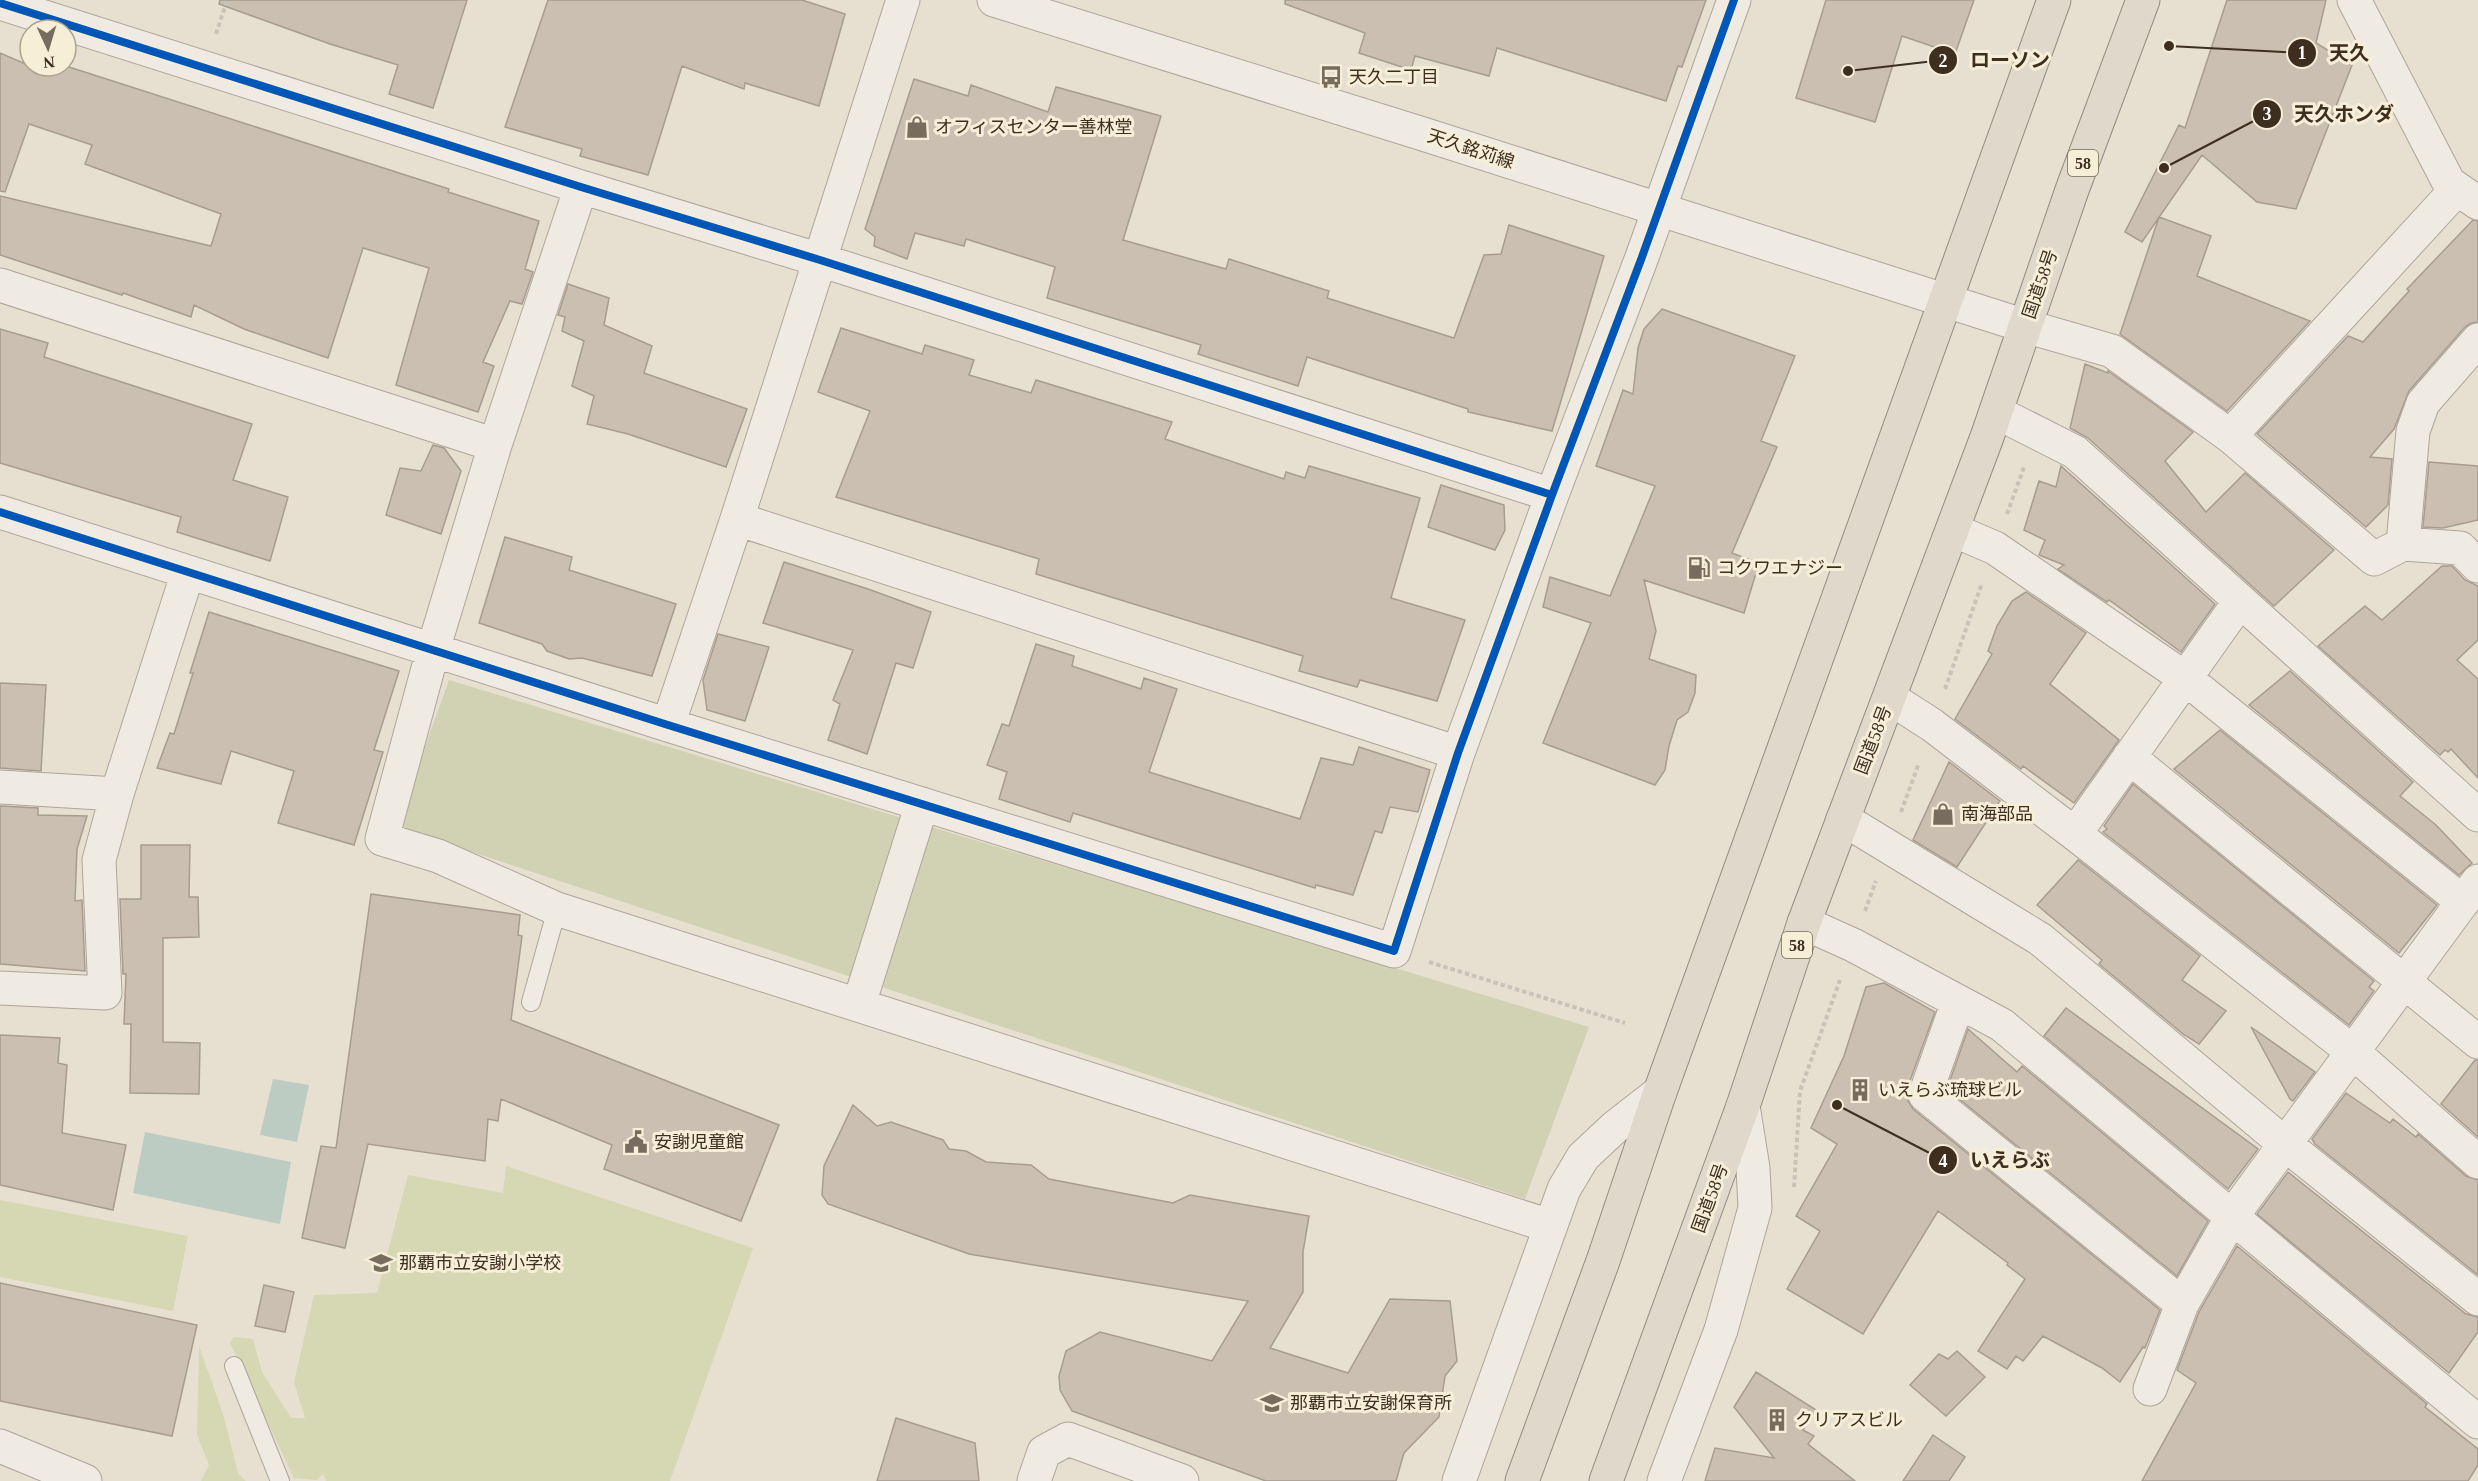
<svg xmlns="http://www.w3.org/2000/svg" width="2478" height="1481" font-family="'Times New Roman','Noto Sans JP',serif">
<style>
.green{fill:#d6d7b3}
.cemetery{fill:#d1d1b3}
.water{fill:#bcccc2}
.building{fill:#cbbfb2;stroke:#a89c90;stroke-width:1.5}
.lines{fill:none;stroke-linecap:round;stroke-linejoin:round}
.service-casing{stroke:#ada599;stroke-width:20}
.minor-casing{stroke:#ada599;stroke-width:35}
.tertiary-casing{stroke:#ada599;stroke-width:35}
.trunk-casing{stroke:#928b80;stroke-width:35}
.path{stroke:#c8c2b9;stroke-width:4;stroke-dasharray:4.5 3;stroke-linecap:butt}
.service{stroke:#efebe3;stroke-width:18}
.minor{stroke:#efebe3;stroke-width:33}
.tertiary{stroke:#efebe3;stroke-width:33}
.trunk{stroke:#e0d9cb;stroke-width:33}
.cycleway-casing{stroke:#f7eed8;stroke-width:11}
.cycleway{stroke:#0057b8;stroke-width:8}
.labels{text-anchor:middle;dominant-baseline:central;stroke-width:6;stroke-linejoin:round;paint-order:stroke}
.shield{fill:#f7eed8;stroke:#756857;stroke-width:1.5}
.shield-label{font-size:16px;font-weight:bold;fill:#3d2e20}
.poi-label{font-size:18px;fill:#3d2e20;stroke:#f7eed8;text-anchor:start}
.street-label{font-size:18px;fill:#3d2e20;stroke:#f7eed8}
.leader{fill:none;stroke:#3d2e20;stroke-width:2}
.callout-dot{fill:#3d2e20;stroke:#f7eed8;stroke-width:2}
.mark-label{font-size:18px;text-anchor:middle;font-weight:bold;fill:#fff}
.callout-label{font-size:20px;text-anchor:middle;font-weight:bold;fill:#3d2e20;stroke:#f7eed8;stroke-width:6;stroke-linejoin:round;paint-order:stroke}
</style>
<rect width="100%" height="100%" fill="#e7e0d1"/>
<path class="green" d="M506 1166 753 1248 670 1481H326L323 1474 317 1480 294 1478 230 1343 234 1337 253 1339 262 1372 291 1418H305L294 1382 314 1295 377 1293 408 1175 503 1193Z
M0 1200 188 1236 173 1311 0 1277Z
M199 1346 223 1414 238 1473 246 1481H201L209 1465 197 1435Z"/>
<path class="cemetery" d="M449 680 1589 1027 1525 1199 396 827Z"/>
<path class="water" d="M273 1079 309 1085 297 1142 260 1135Z
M145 1132 291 1162 280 1224 133 1193Z"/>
<path class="building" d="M220 0H467L433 108 389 94 398 65 330 44 219 4Z
M548 0H802L845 14 819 106 745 83 744 89 682 66 648 175 580 156 582 149 505 127Z
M1285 0H1706L1682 67 1678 66 1666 101 1497 48 1489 76 1415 56 1411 70 1359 53 1365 33 1285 4Z
M1826 0H1974L1955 54 1902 36 1875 122 1796 98Z
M2227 0H2326L2316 43 2352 65 2296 209 2257 202 2202 155 2142 242 2125 232 2179 125 2185 128Z
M0 53 30 66H66L449 189 448 192 539 221 525 269 533 272 522 304 510 301 483 362 494 366 478 412 396 385 429 268 363 248 328 358 244 329 194 305 191 317 123 293 122 295 0 255V196L211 246 221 214 85 164 92 145 29 124 5 192 0 191Z
M914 79 968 96 971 85 1048 112 1056 87 1161 116 1123 240 1226 269 1229 259 1329 291 1327 298 1454 338 1484 255 1501 254 1509 225 1604 256 1552 431 1468 412V409L1307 357 1298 386 1198 354 1201 345 1047 298 1055 267 966 239 964 246 915 233 907 259 874 246 875 237 865 229Z
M2159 217 2211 236 2197 276 2310 321 2227 411 2120 334Z
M2473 220 2478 221V322L2471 323 2464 328 2409 391 2394 429 2370 457 2392 459 2388 505 2366 527 2257 434 2348 336 2363 342 2409 291 2407 289Z
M568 284 609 298 604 325 652 346 644 373 747 409 726 467 628 434 587 424 594 396 572 386 584 341 562 331 565 317 558 315Z
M1662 309 1795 356 1761 441 1777 447 1732 553 1759 563 1744 613 1644 580 1656 631 1649 659 1696 675 1695 693 1688 712 1677 720 1669 746 1665 770 1655 785 1543 743 1591 623 1543 607 1550 577 1610 596 1655 486 1596 466 1623 390 1633 394 1638 348 1644 329Z
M841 328 922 354 925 345 974 360 969 375 1031 393 1036 380 1172 422 1165 439 1284 479 1286 472 1305 478 1309 466 1420 498 1391 598 1465 620 1437 701 1360 680 1357 687 1299 671 1303 656 1036 574 1039 559 836 497 870 411 818 392Z
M0 329 48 343 44 357 252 424 233 480 288 497 270 561 177 532 181 517 0 463Z
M2085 364 2108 373V371L2193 432 2165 461 2206 512 2245 473 2334 550 2274 606 2088 438 2070 428Z
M433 445 444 448 461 471 441 534 386 515 400 468 421 471Z
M2429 462 2478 466V520L2443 528 2423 527Z
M2061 466 2215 604 2181 652 2109 600 2107 602 2058 569 2064 565 2039 555 2045 540 2024 530 2039 481 2056 487Z
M1441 485 1504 505 1505 530 1495 550 1428 527Z
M505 537 572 557 569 570 676 604 652 676 582 658 569 659 547 651 542 644 479 623Z
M784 562 868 589 931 612 913 668 896 663 867 754 828 740 840 704 833 700 853 650 763 623Z
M2442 566H2452L2465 580 2478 586V640L2457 660 2478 679V778L2451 749 2448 752 2445 750 2440 755 2318 646 2365 606 2382 620Z
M2026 592 2086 633 2050 684 2119 740 2074 803 2023 766 2021 769 1955 719 1992 654 1988 651 1997 626 2012 601Z
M209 612 399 671 374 750 383 752 354 845 278 823 294 771 231 751 221 784 157 768 170 733 174 734 193 673H190Z
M718 634 769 647 745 721 707 710 703 680Z
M1036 644 1074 656 1072 666 1141 689 1144 678 1177 689 1149 772 1300 819 1321 758 1353 765 1359 747 1430 770 1418 812 1390 807 1382 833 1375 831 1353 895 1316 885 1315 888 1073 813 1070 822 999 799 1007 772 987 765 1002 724 1009 726Z
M2290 671 2413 782 2400 796 2436 825 2472 863 2459 875 2249 705Z
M0 683 46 685 41 771 0 768Z
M2220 730 2437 905 2399 953 2174 769Z
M1949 762 2000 801 1957 867 1913 840Z
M2133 784 2374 981 2369 987 2374 991 2349 1025 2103 832 2107 829 2104 826Z
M0 806 38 808V815L87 816 77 849 75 901 82 900 85 971 0 964Z
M141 845H190L189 897H198L199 937 163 938V1042L200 1043 199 1094 130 1093 131 1024H124L126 974H123L120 899H141Z
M2078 860 2200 956 2182 980 2226 1011 2199 1044 2183 1034 2099 964 2102 960 2037 905Z
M371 894 520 915 518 935 522 936 511 1020 779 1125 741 1221 604 1169 612 1145 501 1099 498 1121 488 1119 485 1161 368 1144 345 1248 302 1238 321 1146 336 1148Z
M1884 983 1935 1012 1907 1089V1099L1913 1109 2160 1310 2145 1348 2143 1347 2120 1382 2102 1368 2043 1336 2023 1361 2016 1356 2007 1369 1978 1351 2025 1279 2007 1265 2008 1263 1938 1211 1863 1334 1787 1289 1820 1231 1796 1216 1837 1144 1811 1128 1844 1056 1866 987Z
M2066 1008 2258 1149 2228 1189 2044 1036Z
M2251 1027 2315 1072 2293 1101 2290 1099Z
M1968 1029 2017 1072 2022 1066 2208 1221 2177 1276 1947 1089Z
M0 1035 60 1038 58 1063 67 1065 62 1133 126 1145 113 1210 0 1185Z
M2475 1060H2478V1137L2441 1104Z
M2346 1093 2390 1123 2393 1119 2416 1137 2418 1134 2466 1176 2478 1180V1275L2315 1144 2312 1139Z
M853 1105 877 1126 891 1122 943 1140 949 1149 966 1151 986 1162 1031 1165 1049 1179 1173 1203 1190 1195 1309 1216 1303 1252V1292L1270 1348 1348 1373 1390 1299 1450 1301 1457 1361 1445 1376 1439 1417 1404 1453 1396 1481H1266L1072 1411 1060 1390 1059 1376 1066 1351 1100 1332 1212 1361 1248 1301 969 1254 828 1204 822 1195 824 1166Z
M2288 1172 2466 1314 2478 1317V1332L2449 1373 2257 1214Z
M2237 1246 2427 1404 2425 1407 2478 1449V1465L2468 1481H2142L2196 1383 2177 1370 2199 1312Z
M0 1283 197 1325 172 1436 0 1401Z
M264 1285 294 1292 285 1332 255 1326Z
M1957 1351 1985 1377 1946 1416 1910 1385 1939 1354 1948 1359Z
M1756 1372 1816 1410 1803 1430 1814 1436 1808 1444 1855 1481H1705L1715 1448 1774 1458 1734 1407Z
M896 1418 975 1443 979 1481H877Z
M1933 1435 1965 1457 1949 1481H1903Z"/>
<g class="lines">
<g class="service-casing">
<path id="service" d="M531 1002 557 909
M234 1366 280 1481"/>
</g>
<g class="minor-casing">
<path id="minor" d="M2354 0 2449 183 2478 203
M0 3 581 187 820 260 1552 495
M581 187 495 445 433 650 382 839 438 856 557 909 1550 1226
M0 285 495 445
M2025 326 2112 351 2230 436 2374 559 2403 544 2460 548 2478 566
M1996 412 2075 452 2478 815
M2230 436 2457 189
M0 512 668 725 1394 951 1458 753 1552 495 1642 257 1734 0
M737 519 1458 753
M1953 530 1995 548 2185 678 2463 902
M2403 544 2413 431 2423 403 2478 340
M1890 698 1932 725 2075 834 2353 1052 2478 1162
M668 725 737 519 903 0
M2129 757 2478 1042
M0 787 117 794
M1843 819 2040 939 2285 1144 2478 1299
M2075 834 2240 601
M1804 923 1853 945 2002 1025 2478 1422
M0 988 105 993 99 860 117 794 188 572
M1958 1002 1925 1095 2182 1304 2150 1389
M859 1004 922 804
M2182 1304 2233 1215 2478 881
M0 1446 85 1481
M1034 1481 1044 1452 1068 1439 1182 1481
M1459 1481 1564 1189 1583 1157 1615 1127 1660 1092
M1664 1481 1721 1330 1755 1208 1753 1168 1743 1106"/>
</g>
<g class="tertiary-casing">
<path id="tertiary" d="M994 0 1423 134 2025 326"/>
</g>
<g class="trunk-casing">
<path id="trunk" d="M1522 1481 1603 1261 1660 1092 2054 0
M1606 1481 1743 1106 1804 923 1987 437 2072 190 2143 0"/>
</g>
<path class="path" d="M216 34 227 0
M2007 514 2024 467
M1945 689 1982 583
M1901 812 1919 763
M1865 911 1876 881
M1429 962 1625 1023
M1794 1187 1800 1091 1840 980"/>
<use href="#service" class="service"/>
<use href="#minor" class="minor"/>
<use href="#tertiary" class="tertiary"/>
<use href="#trunk" class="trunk"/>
<g class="cycleway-casing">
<path id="cycleway" d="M0 3 581 187 820 260 1552 495
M0 512 668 725 1394 951 1458 753 1552 495 1642 257 1734 0"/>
</g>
<use href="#cycleway" class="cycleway"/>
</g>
<defs>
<g id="bus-bare" transform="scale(1.8)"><path d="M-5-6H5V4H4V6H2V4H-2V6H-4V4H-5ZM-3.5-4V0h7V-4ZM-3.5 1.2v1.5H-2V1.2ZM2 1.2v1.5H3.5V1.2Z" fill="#786c5e" stroke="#f7eed8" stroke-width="2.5" paint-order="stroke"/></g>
<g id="shop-bare" transform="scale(1.8)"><path d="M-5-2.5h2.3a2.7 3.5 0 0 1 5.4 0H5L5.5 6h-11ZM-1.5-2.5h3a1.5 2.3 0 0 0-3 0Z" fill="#786c5e" stroke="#f7eed8" stroke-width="2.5" paint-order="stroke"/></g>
<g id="fuel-bare" transform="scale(1.8)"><path d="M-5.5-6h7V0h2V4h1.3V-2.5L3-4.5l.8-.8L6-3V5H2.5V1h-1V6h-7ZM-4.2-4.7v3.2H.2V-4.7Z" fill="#786c5e" stroke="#f7eed8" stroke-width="2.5" paint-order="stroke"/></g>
<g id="building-bare" transform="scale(1.8)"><path d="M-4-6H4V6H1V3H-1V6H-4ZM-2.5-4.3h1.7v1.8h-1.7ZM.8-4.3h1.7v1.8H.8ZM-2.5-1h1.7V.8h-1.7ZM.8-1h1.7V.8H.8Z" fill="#786c5e" stroke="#f7eed8" stroke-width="2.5" paint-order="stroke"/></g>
<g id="civic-bare" transform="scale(1.8)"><path d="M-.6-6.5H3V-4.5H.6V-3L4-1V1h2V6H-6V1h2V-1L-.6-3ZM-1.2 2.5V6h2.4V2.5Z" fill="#786c5e" stroke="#f7eed8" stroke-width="2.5" paint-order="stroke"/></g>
<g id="school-bare" transform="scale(1.8)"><path d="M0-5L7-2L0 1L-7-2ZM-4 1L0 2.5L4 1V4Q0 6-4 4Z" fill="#786c5e" stroke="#f7eed8" stroke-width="2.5" paint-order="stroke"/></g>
</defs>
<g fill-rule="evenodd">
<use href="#bus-bare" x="1331" y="77"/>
<use href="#shop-bare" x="917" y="127"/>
<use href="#fuel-bare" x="1699" y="568"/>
<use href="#shop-bare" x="1943" y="814"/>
<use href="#building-bare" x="1860" y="1090"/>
<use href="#civic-bare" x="636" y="1142"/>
<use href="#school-bare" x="381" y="1263"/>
<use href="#school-bare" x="1272" y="1403"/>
<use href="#building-bare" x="1777" y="1420"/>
</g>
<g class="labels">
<g class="shield">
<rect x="2068" y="150" width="30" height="26" rx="4.5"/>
<rect x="1782" y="932" width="30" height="26" rx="4.5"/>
</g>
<g class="shield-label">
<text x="2083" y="163">58</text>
<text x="1797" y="945">58</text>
</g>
<g class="poi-label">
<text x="1349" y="77">天久二丁目</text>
<text x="935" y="127">オフィスセンター善林堂</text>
<text x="1717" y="568">コクワエナジー</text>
<text x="1961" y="814">南海部品</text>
<text x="1878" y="1090">いえらぶ琉球ビル</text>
<text x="654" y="1142">安謝児童館</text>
<text x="399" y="1263">那覇市立安謝小学校</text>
<text x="1290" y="1403">那覇市立安謝保育所</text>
<text x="1795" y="1420">クリアスビル</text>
</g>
<g class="street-label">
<text transform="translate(1471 149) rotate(18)">天久銘苅線</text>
<text transform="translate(2040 284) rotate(-71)">国道58号</text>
<text transform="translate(1873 740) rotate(-69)">国道58号</text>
<text transform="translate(1710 1198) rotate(-70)">国道58号</text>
</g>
</g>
<path class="leader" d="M2169 46L2302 53M1848 71L1943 60M2164 168L2267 114M1837 1105L1943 1160"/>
<g class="callout-dot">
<circle cx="2169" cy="46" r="6"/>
<circle cx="1848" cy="71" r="6"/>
<circle cx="2164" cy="168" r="6"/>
<circle cx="1837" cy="1105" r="6"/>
<circle cx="2302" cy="53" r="15"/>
<circle cx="1943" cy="60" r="15"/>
<circle cx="2267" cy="114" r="15"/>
<circle cx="1943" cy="1160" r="15"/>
</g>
<g class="mark-label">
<text x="2302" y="59">1</text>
<text x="1943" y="67">2</text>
<text x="2267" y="120">3</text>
<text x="1943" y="1167">4</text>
</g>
<g class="callout-label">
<text x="2349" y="60">天久</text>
<text x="2010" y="67">ローソン</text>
<text x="2344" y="121">天久ホンダ</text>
<text x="2010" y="1167">いえらぶ</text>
</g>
<g transform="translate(48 48) rotate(176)"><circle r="28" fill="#f7eed8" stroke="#ada18e" stroke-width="1.5"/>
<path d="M0-4.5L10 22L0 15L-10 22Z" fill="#786c5e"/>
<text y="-9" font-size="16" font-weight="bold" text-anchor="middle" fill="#3d2e20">N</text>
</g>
</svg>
